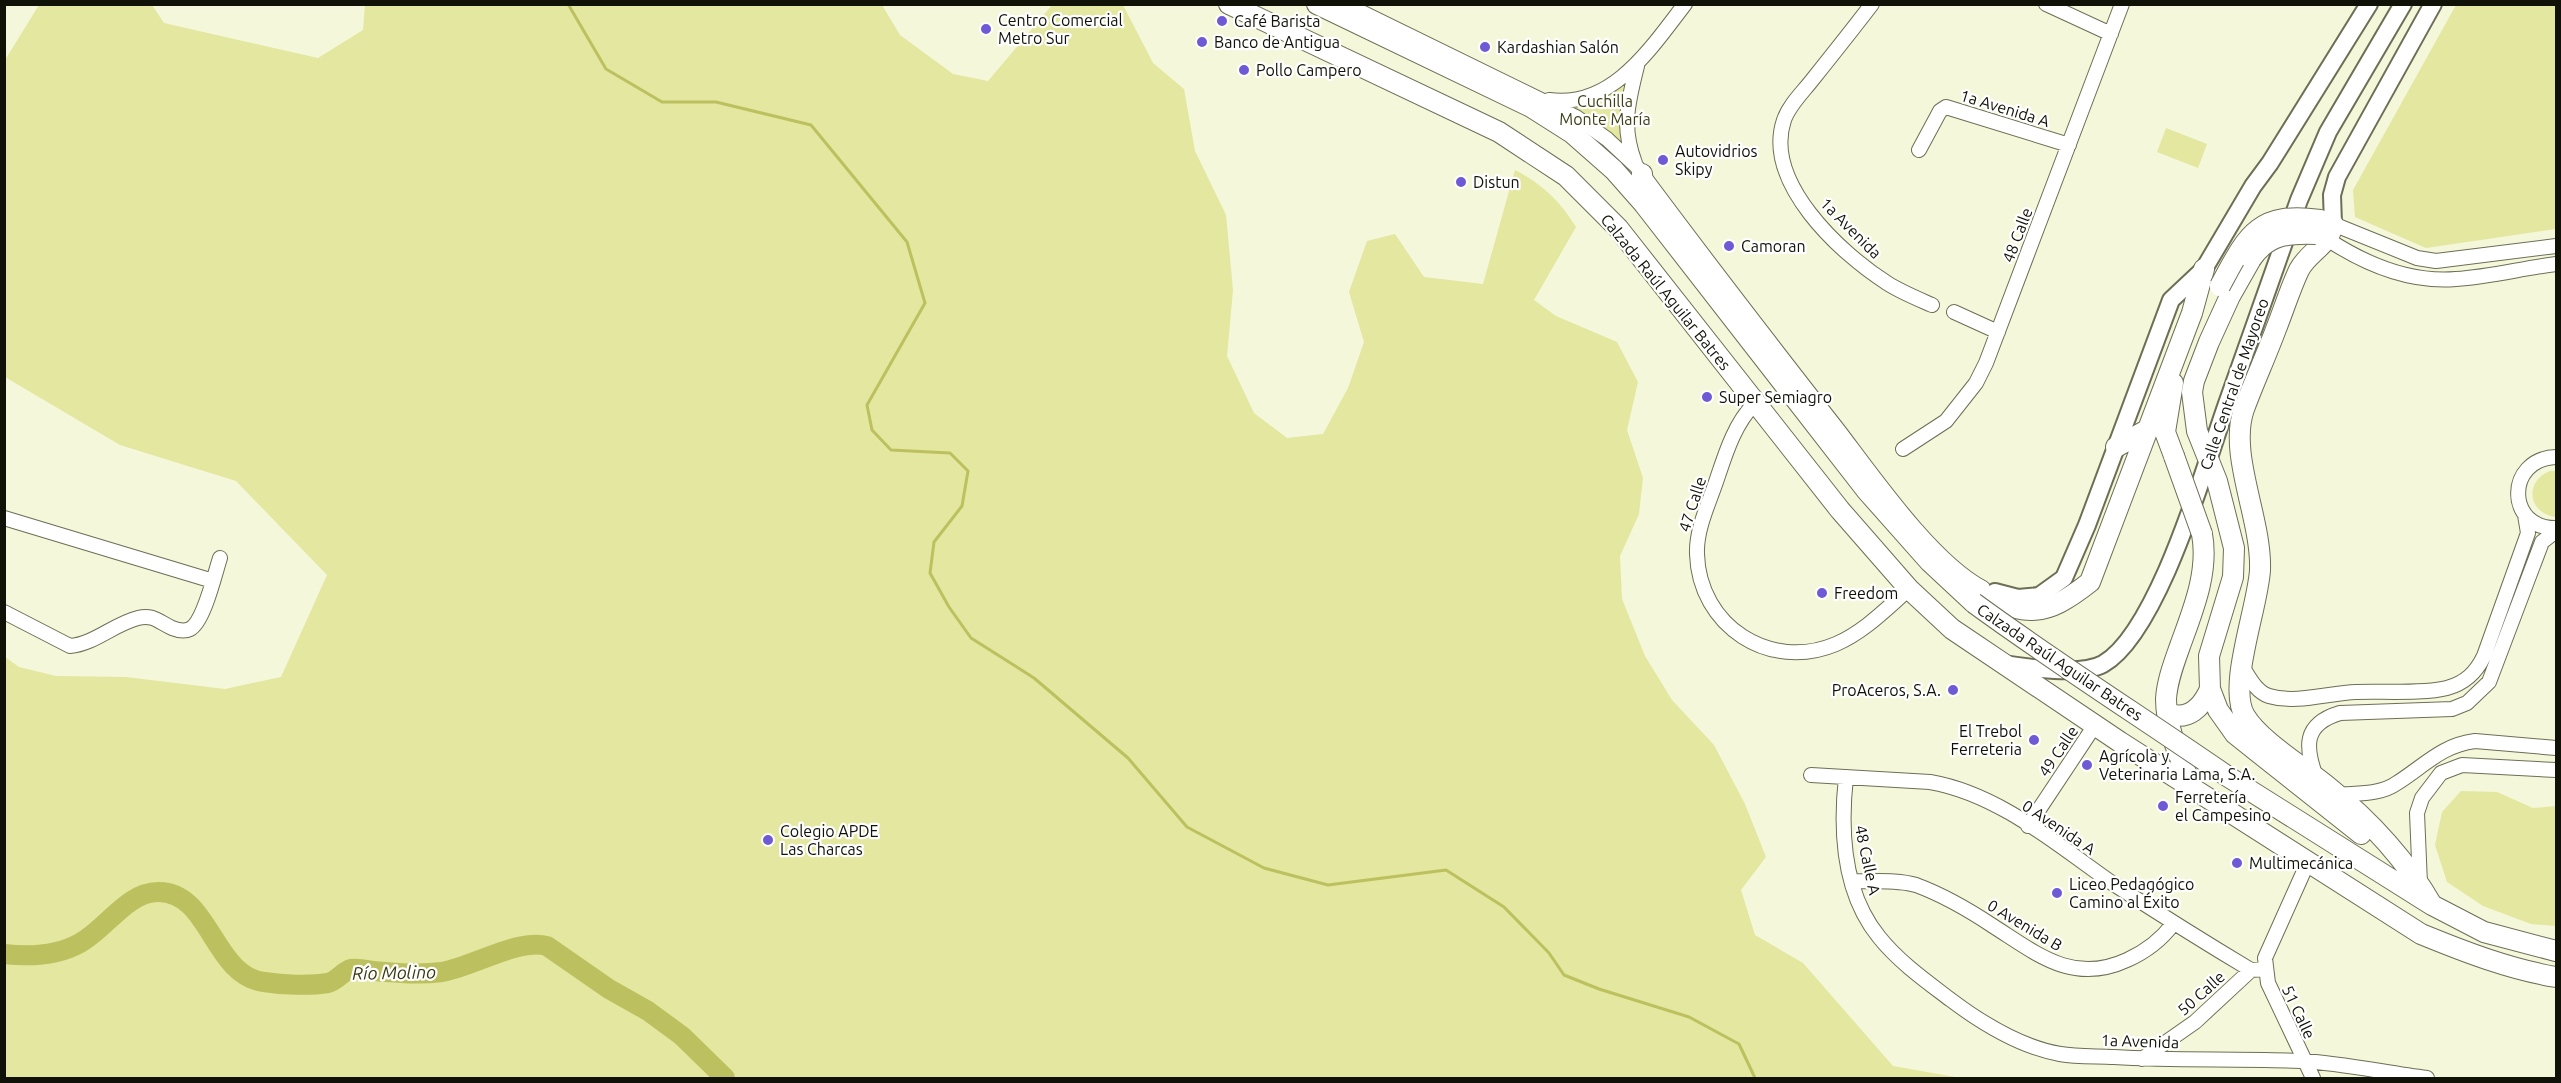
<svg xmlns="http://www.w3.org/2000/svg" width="2561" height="1083" font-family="Ubuntu,sans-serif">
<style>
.green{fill:#e3e79f}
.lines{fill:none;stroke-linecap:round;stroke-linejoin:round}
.stream{stroke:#bcc05e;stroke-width:3}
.river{stroke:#bcc05e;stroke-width:20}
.minor-casing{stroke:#6d6e55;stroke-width:16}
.major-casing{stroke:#6d6e55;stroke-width:20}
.highway-casing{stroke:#6d6e55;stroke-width:22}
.minor{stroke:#fff;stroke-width:14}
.major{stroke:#fff;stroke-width:16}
.highway{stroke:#fff;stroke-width:20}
.highway-bridge-casing{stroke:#6d6e55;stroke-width:22;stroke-linecap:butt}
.highway-bridge{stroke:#fff;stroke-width:20}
.poi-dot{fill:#6e5ad4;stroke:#fff;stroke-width:2}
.labels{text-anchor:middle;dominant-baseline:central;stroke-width:4.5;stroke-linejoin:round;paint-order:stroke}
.poi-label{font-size:16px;fill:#101107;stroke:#fff;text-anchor:start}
.park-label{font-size:16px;fill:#3f4017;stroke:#fff}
.street-label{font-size:16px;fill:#101107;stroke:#fff}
.water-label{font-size:18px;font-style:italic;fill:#37390f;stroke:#fff}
</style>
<rect width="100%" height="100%" fill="#f5f7da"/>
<path class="green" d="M39 5H152L164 23 318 58 363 30 365 5H882L900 35 953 74 988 81 1052 5H1123L1153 63 1184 89 1195 151 1226 215 1233 290 1227 356 1254 413 1287 438 1323 434 1348 388 1364 342 1349 292 1367 241 1395 234 1424 277 1483 284 1515 170C1543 185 1559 200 1576 227L1534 300 1556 316 1617 342 1638 382 1627 430 1643 478 1639 514 1620 556 1622 599 1645 656 1672 700 1714 745 1745 804 1766 857 1741 890 1755 935 1803 963 1893 1066 1961 1078H5V657L19 667 56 676 126 677 225 689 281 677 327 575 236 481 120 445 5 377V60Z
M2456 5H2556V229L2426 248 2355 217 2353 190Z
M1637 66 1628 150 1560 104Z
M2166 128 2207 144 2198 168 2157 152Z
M2550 471H2556L2555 517C2528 513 2524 481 2550 471Z
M2461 791 2497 792 2533 808 2556 806V926L2531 924 2483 906 2447 882 2435 845 2442 812Z"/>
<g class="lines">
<path class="stream" d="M568 4 606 69 662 102H716L811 125 907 242 925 303 867 405 872 430 891 450 950 453 968 471 962 506 934 542 930 573 949 607 971 638 1034 678 1128 758 1187 827 1264 868 1328 885 1446 870 1504 907 1549 953 1564 975 1599 989 1689 1017 1739 1044 1755 1078"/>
<path class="river" d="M4 954C30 957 57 956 80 943 106 929 127 892 158 892 210 891 213 976 264 982 283 985 309 986 328 983 337 981 343 971 351 969 358 968 367 970 374 971 397 973 419 975 442 972 472 967 519 938 547 946L609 989 648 1011 682 1036 725 1078"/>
<g class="minor-casing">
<path id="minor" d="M1345 4 1576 117 1607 139 1637 167C1703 256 1771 344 1839 431 1874 477 1933 562 1983 588
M1872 4C1853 29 1833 54 1813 79 1803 92 1789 105 1784 120 1763 182 1840 253 1887 283 1901 292 1916 298 1932 305
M2046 4 2111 34
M1549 100C1612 109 1651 48 1685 4
M1919 150 1940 111 1946 107 2069 145
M1635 163C1621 126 1628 103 1637 66
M2333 224 2417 258 2436 261 2556 246
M2327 239C2365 264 2409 283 2456 279 2490 277 2523 268 2556 264
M1954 312 1998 332
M1755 403C1735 423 1726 452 1717 479 1709 503 1696 529 1697 554 1699 626 1770 672 1836 644 1864 632 1886 609 1909 589
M1903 449 1946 421 1976 383 1986 363 2122 4
M2556 457C2505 459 2506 529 2556 528
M4 518 213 581
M4 612 70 646C94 644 114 624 138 618 153 614 159 622 172 628 177 630 184 632 190 629 204 622 215 573 220 558
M2242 666C2249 677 2256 692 2269 696 2296 704 2329 693 2356 692 2380 691 2425 694 2447 688 2465 683 2476 673 2484 656L2528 533 2525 515
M1811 775 1930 782C1999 794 2056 844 2112 883 2158 913 2204 942 2251 970L2265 969
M1846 777C1840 831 1843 893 1879 937 1899 962 1926 981 1951 1000 1983 1024 2020 1047 2060 1054 2077 1057 2097 1056 2114 1057 2177 1061 2239 1058 2301 1061 2343 1063 2386 1073 2427 1078
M2316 777C2305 747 2303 724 2340 713L2452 709 2467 703 2489 682 2542 542 2556 531
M2338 795C2358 793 2380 795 2397 783 2424 766 2442 745 2475 741L2556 748
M2028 826 2095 725
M2308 862 2265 958 2268 983 2313 1078
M1852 881C1872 882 1896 879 1916 885 1943 895 1969 910 1993 926 2037 954 2073 985 2127 960 2145 952 2161 940 2173 924
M2420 884 2417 813 2422 798 2441 773 2462 765 2556 770
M2142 1059 2195 1022 2251 970"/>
</g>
<g class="major-casing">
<path id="major" d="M2333 224 2332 195 2337 177 2433 4
M1995 592 2018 598 2039 596 2064 578 2087 525 2171 300 2204 269 2253 186 2270 163 2369 4
M2004 664C2029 668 2081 676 2103 664 2159 632 2206 462 2228 401 2252 334 2276 267 2299 200L2328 132 2403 4"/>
</g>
<g class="highway-casing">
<path id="highway" d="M1229 4 1499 132 1566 176 1618 228 1840 510 1909 589 1952 629 2120 742 2421 934C2465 952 2509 969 2556 977
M1317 4 1531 107 1572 133 1614 170 1644 204 1867 491 1930 562 1974 603
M1642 174 1644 204
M2320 220 2333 224C2330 245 2308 252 2299 270 2290 289 2284 309 2276 329 2266 356 2254 382 2244 409 2228 455 2262 519 2260 570 2258 607 2227 687 2245 716 2260 741 2304 767 2327 786 2368 819 2406 860 2432 905
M2251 259 2230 296 2209 342 2194 381 2192 392 2197 431 2217 481 2234 548 2233 577 2209 656 2210 689 2218 710 2235 734 2361 834
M2173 383 2165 432 2174 456
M2116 447 2147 430
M1963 589C2023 611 2036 625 2090 582L2192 313 2204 269
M2167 713C2188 722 2202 707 2210 689
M2227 776 2432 905 2484 932 2556 951
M2192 787C2181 760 2166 729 2166 699 2167 681 2174 663 2180 646 2193 610 2209 572 2202 534"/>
</g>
<use href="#minor" class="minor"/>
<use href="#major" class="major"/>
<use href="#highway" class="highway"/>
<g class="highway-bridge-casing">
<path id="highway-bridge" d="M2251 259C2268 234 2288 233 2316 234
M2220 286C2247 236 2257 211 2320 220
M2174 456 2202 534
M1974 603C2056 663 2143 718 2227 776"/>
</g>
<use href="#highway-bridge" class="highway-bridge"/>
</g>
<g class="poi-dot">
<circle cx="1222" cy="21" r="6"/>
<circle cx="986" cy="29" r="6"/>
<circle cx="1202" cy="42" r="6"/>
<circle cx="1485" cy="47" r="6"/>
<circle cx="1244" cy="70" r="6"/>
<circle cx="1663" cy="160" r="6"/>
<circle cx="1461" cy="182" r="6"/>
<circle cx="1729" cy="246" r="6"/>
<circle cx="1707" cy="397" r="6"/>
<circle cx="1822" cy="593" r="6"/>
<circle cx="1953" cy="690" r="6"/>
<circle cx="2034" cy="740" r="6"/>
<circle cx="2087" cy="765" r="6"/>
<circle cx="2163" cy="806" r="6"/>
<circle cx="768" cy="840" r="6"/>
<circle cx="2237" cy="863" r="6"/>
<circle cx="2057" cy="893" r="6"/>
</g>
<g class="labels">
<g class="poi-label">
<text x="998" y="20">Centro Comercial<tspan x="998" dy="18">Metro Sur</tspan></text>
<text x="1234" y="21">Café Barista</text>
<text x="1214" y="42">Banco de Antigua</text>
<text x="1497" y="47">Kardashian Salón</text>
<text x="1256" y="70">Pollo Campero</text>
<text x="1675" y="151">Autovidrios<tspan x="1675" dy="18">Skipy</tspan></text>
<text x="1473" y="182">Distun</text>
<text x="1741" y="246">Camoran</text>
<text x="1719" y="397">Super Semiagro</text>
<text x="1834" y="593">Freedom</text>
<text x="1941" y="690" text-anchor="end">ProAceros, S.A.</text>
<text x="2022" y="731" text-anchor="end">El Trebol<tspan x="2022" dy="18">Ferreteria</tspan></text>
<text x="2099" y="756">Agrícola y<tspan x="2099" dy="18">Veterinaria Lama, S.A.</tspan></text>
<text x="2175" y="797">Ferretería<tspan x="2175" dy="18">el Campesino</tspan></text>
<text x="780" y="831">Colegio APDE<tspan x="780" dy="18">Las Charcas</tspan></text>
<text x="2249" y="863">Multimecánica</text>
<text x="2069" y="884">Liceo Pedagógico<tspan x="2069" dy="18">Camino al Éxito</tspan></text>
</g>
<g class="park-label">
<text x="1605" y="101">Cuchilla<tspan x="1605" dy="18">Monte María</tspan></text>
</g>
<g class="street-label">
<text transform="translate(2005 108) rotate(17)">1a Avenida A</text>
<text transform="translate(1851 228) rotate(45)">1a Avenida</text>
<text transform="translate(2017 235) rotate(-69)">48 Calle</text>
<text transform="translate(1666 292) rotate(51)">Calzada Raúl Aguilar Batres</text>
<text transform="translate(2234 384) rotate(-71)">Calle Central de Mayoreo</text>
<text transform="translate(1692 504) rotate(-72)">47 Calle</text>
<text transform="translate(2060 662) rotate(34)">Calzada Raúl Aguilar Batres</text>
<text transform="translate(2058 751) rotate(-56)">49 Calle</text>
<text transform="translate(2059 827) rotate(34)">0 Avenida A</text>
<text transform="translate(1868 860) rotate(78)">48 Calle A</text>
<text transform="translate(2025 925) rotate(31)">0 Avenida B</text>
<text transform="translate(2201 993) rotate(-42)">50 Calle</text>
<text transform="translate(2299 1012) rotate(65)">51 Calle</text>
<text transform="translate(2140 1041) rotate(2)">1a Avenida</text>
</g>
<g class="water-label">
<text transform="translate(394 972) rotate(-1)">Río Molino</text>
</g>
</g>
<rect width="2561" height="1083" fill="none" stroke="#101107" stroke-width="12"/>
</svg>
